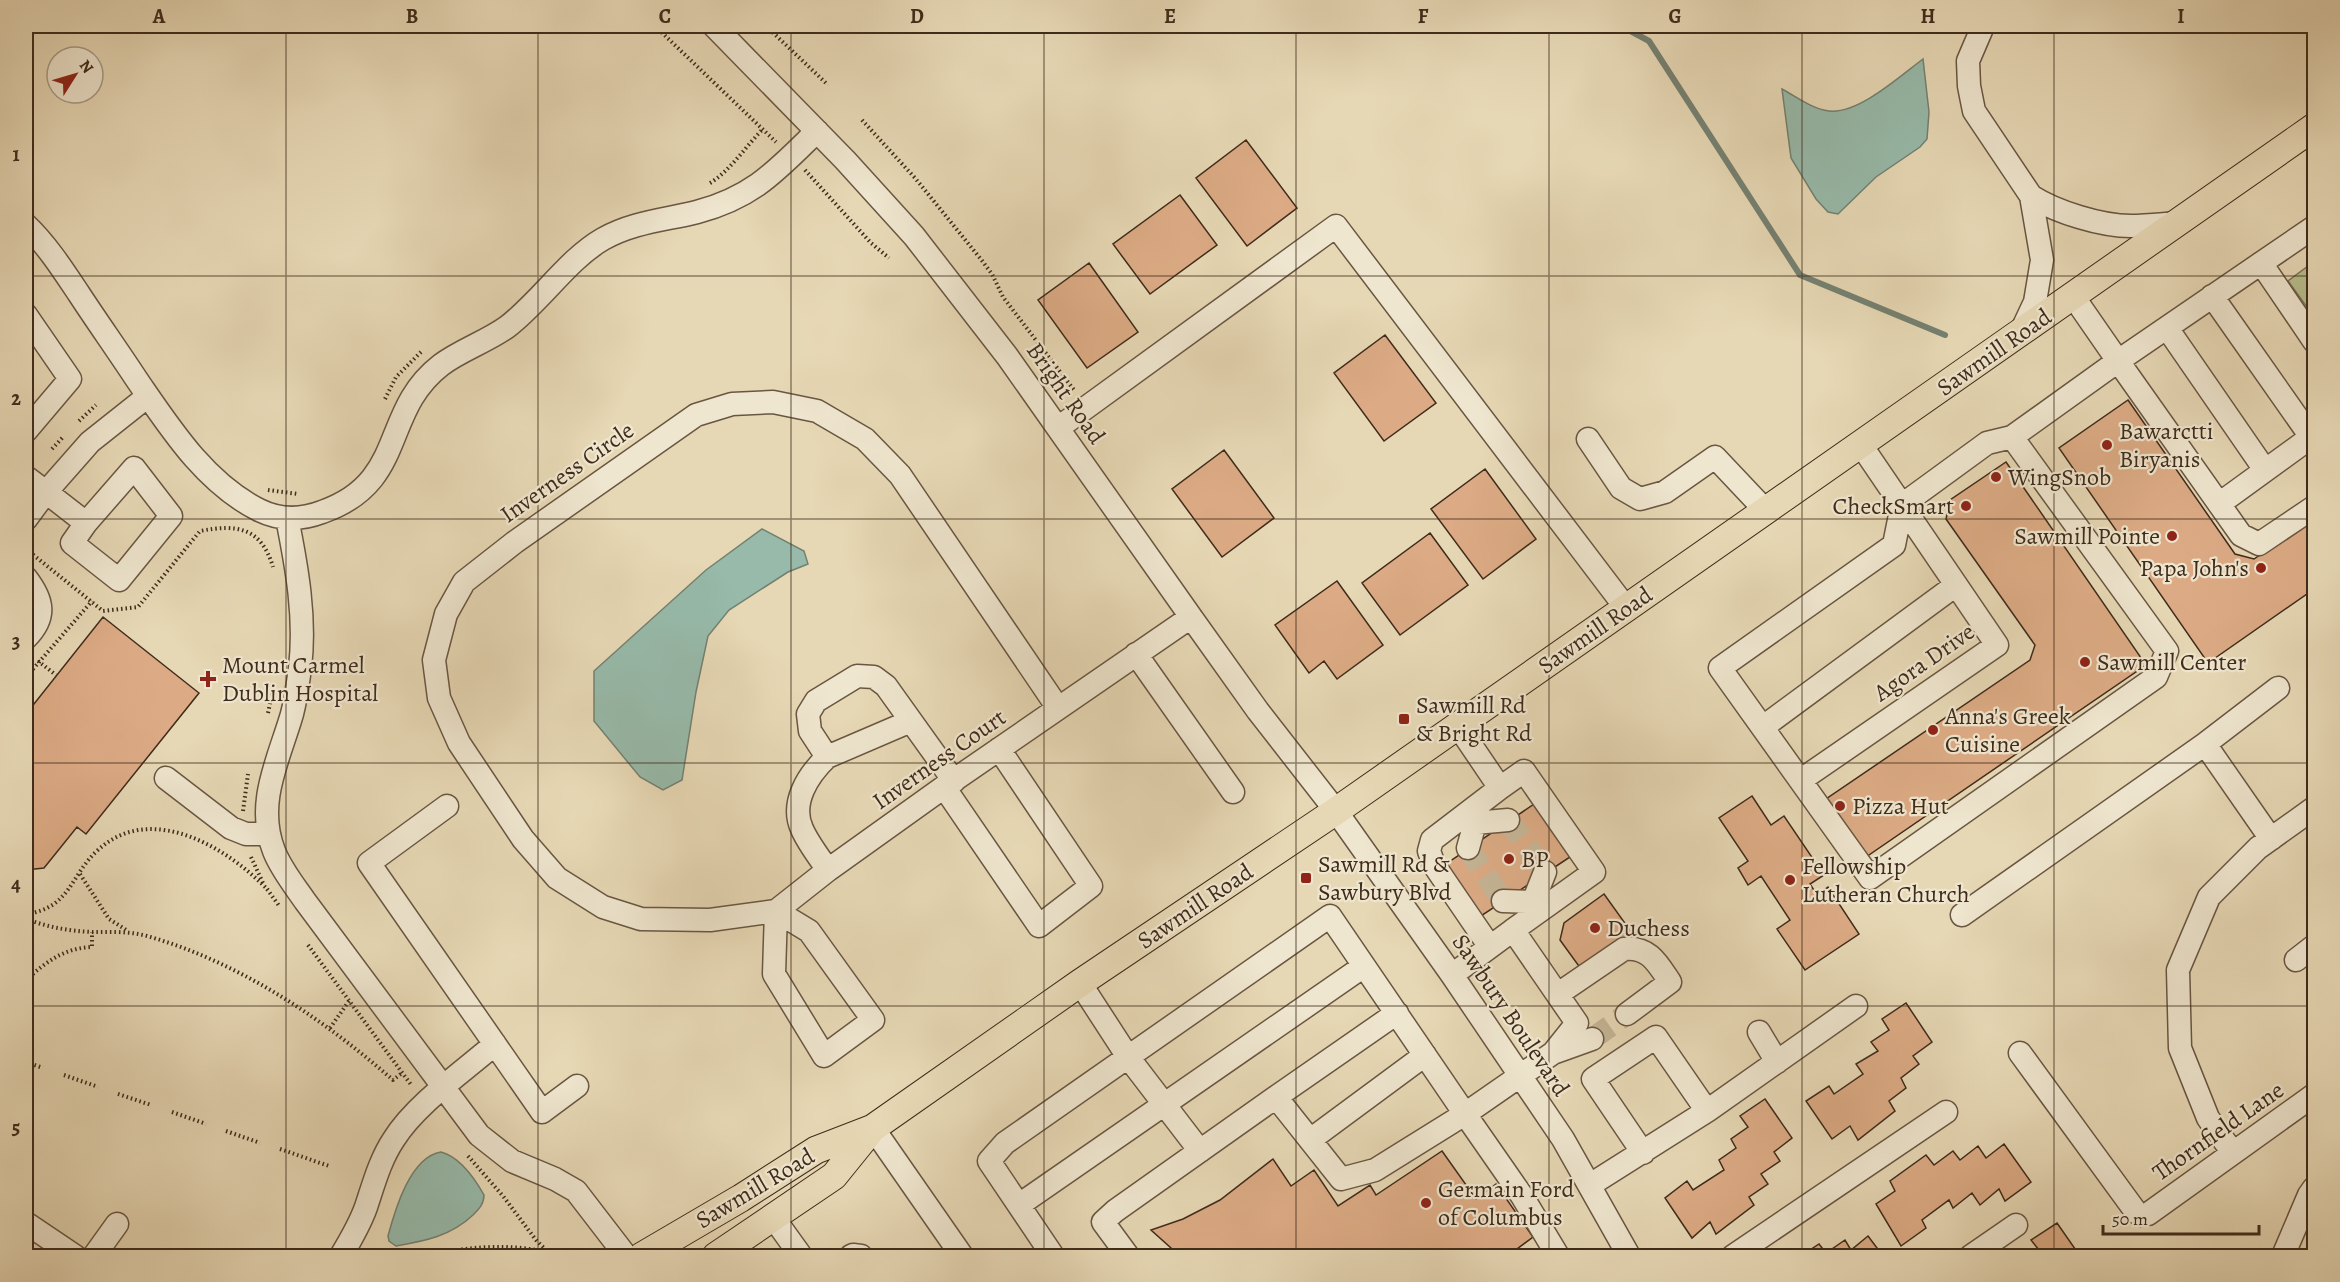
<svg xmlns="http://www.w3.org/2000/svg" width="2340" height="1282" font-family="Alegreya,serif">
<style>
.green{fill:#b7be8c;stroke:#7b7454;stroke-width:1.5}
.water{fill:#97baaa;stroke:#748171;stroke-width:1.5}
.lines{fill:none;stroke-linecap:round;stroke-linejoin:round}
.stream{stroke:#748171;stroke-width:6}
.building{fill:#dcab85;stroke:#3f2b1b;stroke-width:1.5}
.minor-tunnel{stroke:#c5b596;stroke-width:22;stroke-dasharray:22 11;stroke-linecap:butt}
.minor-casing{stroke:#695642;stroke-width:25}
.major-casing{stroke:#3f2b1b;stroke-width:29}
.path{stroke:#3f2b1b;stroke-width:4;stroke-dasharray:1.5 3;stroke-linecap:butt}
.minor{stroke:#efe6cf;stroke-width:22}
.major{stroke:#e7d8b5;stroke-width:27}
.grid{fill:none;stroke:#3f2b1b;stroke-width:1.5;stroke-opacity:0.55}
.poi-dot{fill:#8f2418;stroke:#efe6cf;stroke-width:2}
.labels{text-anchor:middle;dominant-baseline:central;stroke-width:4.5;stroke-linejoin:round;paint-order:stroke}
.street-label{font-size:24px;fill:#3f2b1b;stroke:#efe6cf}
.poi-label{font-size:24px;fill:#3f2b1b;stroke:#efe6cf;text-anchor:start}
.neatline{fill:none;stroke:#3f2b1b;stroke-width:2}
.grid-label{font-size:20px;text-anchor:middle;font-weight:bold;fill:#3f2b1b}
</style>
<rect width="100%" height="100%" fill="#e7d8b5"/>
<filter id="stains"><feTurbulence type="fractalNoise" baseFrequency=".00333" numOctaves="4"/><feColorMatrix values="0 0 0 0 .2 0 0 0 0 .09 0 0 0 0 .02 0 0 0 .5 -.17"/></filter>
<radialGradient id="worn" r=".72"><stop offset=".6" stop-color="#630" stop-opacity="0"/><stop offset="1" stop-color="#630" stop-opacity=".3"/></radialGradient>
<path class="green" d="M2308 266 2314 276V317L2288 281Z"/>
<path class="water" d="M1923 59 1929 112 1927 139 1920 147 1876 177 1838 214 1828 212 1816 199 1791 158 1782 89C1797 97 1812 109 1829 111 1859 114 1900 76 1923 59Z
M762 529 804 551 808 564 788 572 729 610 708 636 696 692 682 780 663 790 640 777 594 721V671L706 570Z
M441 1152C460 1157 475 1179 484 1195 484 1204 479 1209 473 1215 451 1236 425 1241 396 1246L389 1241 388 1236C395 1210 410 1157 441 1152Z"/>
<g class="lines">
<path class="stream" d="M1621 26 1649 41 1800 275 1945 335"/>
</g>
<path class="building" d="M1246 140 1297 208 1247 246 1196 178Z
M1180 195 1217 245 1150 294 1113 244Z
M1089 263 1138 332 1087 368 1038 300Z
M1385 335 1436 403 1384 441 1334 373Z
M2128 400 2235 554 2254 559 2314 518V589L2208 663 2059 448Z
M1224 450 1274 518 1222 557 1172 489Z
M2006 462 2146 665 1866 857 1826 799 2030 660 2035 645 1946 519 1950 500Z
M1485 469 1536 539 1483 579 1431 509Z
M1430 533 1468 585 1400 635 1362 583Z
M1337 581 1383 645 1337 679 1324 661 1309 673 1275 625Z
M103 617 199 693 86 834 77 827 44 868 26 870V714Z
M1752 796 1771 825 1784 816 1824 875 1810 884 1817 895 1828 887 1859 934 1805 970 1777 929 1790 920 1761 876 1748 885 1738 868 1748 861 1719 818Z
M1537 802 1573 855 1481 916 1446 864Z
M1604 894 1632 933 1581 969 1560 940 1564 923Z
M1906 1003 1932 1042 1913 1056 1919 1064 1901 1078 1906 1088 1889 1101 1895 1111 1858 1140 1850 1126 1832 1139 1806 1101 1829 1086 1834 1094 1863 1074 1856 1064 1878 1051 1871 1042 1889 1030 1882 1019Z
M1765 1099 1792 1138 1774 1152 1780 1161 1761 1174 1768 1184 1749 1197 1754 1205 1716 1234 1710 1222 1692 1238 1665 1198 1687 1181 1693 1190 1724 1170 1719 1160 1736 1148 1731 1139 1748 1127 1740 1116Z
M2004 1144 2031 1182 2005 1201 1999 1189 1980 1205 1972 1193 1953 1208 1949 1200 1922 1220 1926 1228 1901 1246 1876 1204 1895 1191 1890 1181 1926 1155 1934 1165 1953 1151 1960 1160 1978 1146 1986 1158Z
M1442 1151 1476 1199 1496 1184 1533 1237 1513 1252 1516 1256H1180L1151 1230 1183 1219 1220 1200 1273 1159 1291 1186 1314 1170 1338 1206 1370 1185 1376 1195Z
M2057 1223 2080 1256H2027L2039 1250 2031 1240Z
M1868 1236 1883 1256H1801L1819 1244 1826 1253 1845 1240 1851 1250Z"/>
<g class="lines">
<path class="minor-tunnel" d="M1508 820 1545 872
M1468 848 1503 901
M1592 1039 1627 1014"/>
<g class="minor-casing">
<path id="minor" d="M714 26 845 160 914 236 1007 356 1191 617 1258 711 1336 811 1452 975 1563 1139 1629 1256
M1983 26 1968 61 1969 86 1974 111 2031 196 2042 260 2035 302 2020 334
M2031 196C2056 212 2101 226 2131 226 2146 226 2163 224 2178 223
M26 225C47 245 63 270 79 294 98 323 118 351 137 380 170 428 205 483 259 510 279 520 301 520 322 512 408 482 380 412 441 365 461 350 486 342 507 327 541 301 568 259 603 239 633 222 665 220 697 212 754 197 777 170 817 131
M2261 263 2314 341
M2073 296 2118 361 2314 227
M2212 296 2311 437
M26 315 70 379 26 431
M2167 328 2265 470
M1058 428 1336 226 1626 608
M2012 437 2167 651 2156 677 1870 878 1720 668 1894 545 1902 505 1987 443 2012 437 2118 361 2241 535 2259 544 2314 507
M1588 439 1621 488 1640 499 1665 492 1715 457 1766 511
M26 477 46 492 90 442 148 396
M2219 504 2314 435
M287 518C297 568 306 618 300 668 298 683 296 699 292 714 279 759 255 803 274 851 281 869 294 885 305 901L479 1135 512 1161 555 1179 576 1191 626 1256
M26 519 46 492 86 523 134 468 171 516 119 580 72 543 86 523
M26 578C43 600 47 617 26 638
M1136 654 1233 792
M1058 708 900 475 865 439 817 411 773 402 732 404 696 415 515 542 464 582 446 614 434 660 439 698 459 743 523 839 557 878 603 907 641 919 710 920 776 911 828 870 944 787 1191 617
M1458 726 1500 788 1432 840 1429 851 1434 865 1490 947 1513 930
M1763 727 1956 585
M2205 744 2278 688
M827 757 911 721
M166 778 231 828 246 834H268
M1801 780 1997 645 1861 445
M944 787 1039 926 1091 886 999 749
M1500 788 1524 771 1594 872 1513 930 1577 1023 1553 1053 1465 1114 1522 1196 1558 1256
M447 806 369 863 542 1112 577 1086
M1468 813 1475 823 1508 820
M1468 848 1475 823
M828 870C819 857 808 843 802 829 790 803 808 775 827 757L810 731 808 714 816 701 857 676 874 677 886 686 954 781
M1503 901 1533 902
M776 911 809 931 873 1020 824 1056 774 974Z
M1539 911 1533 902 1545 872
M1962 915 2205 744 2271 839
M2296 960 2314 946
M1452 975 1490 947
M1558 994 1624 949C1649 946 1658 964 1670 982L1627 1014
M1759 1032 1777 1062
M1553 1053 1592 1039
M2020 1053 2136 1212 2141 1215 2148 1214 2314 1095
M1276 1097 1397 1013
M873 1128 962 1256
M1310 1140 1425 1055
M1643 1153 1593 1079 1656 1037 1707 1111
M2233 1153 2208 1118 2180 1048 2178 970 2209 897 2258 848 2314 808
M1590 1185 1707 1111 1856 1006
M1019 1205 1364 966
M773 1217 801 1256
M26 1223 75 1256
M94 1256 117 1224
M341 1256C350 1241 360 1224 366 1207 374 1183 380 1160 394 1139 416 1104 464 1071 495 1044
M851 1256 853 1255 861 1256
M1053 1256 989 1161 1005 1143 1128 1057 1080 983
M1128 1256 1103 1222 1115 1211 1276 1097 1341 1179 1375 1170 1465 1114 1330 916 1128 1057 1200 1151
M1733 1256 1946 1112
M1971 1256 2016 1225
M2283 1256 2309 1195 2314 1188"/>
</g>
<g class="major-casing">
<path id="major" d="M642 1256 741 1198 816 1150 873 1128 1080 983 1336 811 2314 127
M716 1256 834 1176 872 1129"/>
</g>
<path class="path" d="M655 26 776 142
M766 26 828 85
M862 120 915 178 980 258 992 274 1003 297 1074 390
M805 170 871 243 889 258
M710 183C730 171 746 146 763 129
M385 399 396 377 422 351
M79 421 96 405
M52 449 63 437
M268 490 298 494
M26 549 103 611 138 607 200 531C237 524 261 527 273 567
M38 661 56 675
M26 675 33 669 92 601
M268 713 272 694
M243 811 248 774
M251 857 263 883
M80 874 109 919 128 931
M267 889 280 907
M26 914C71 908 70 875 98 850 151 801 228 848 268 890
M26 919C48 927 68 931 92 932 110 932 129 931 147 936 239 962 322 1018 393 1080L402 1073
M308 945 412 1086
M26 946V978
M26 980C46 962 64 948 92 947V932
M330 1028 349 1001
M26 1062 43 1068
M64 1075 98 1087
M118 1094 151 1105
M172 1112 206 1124
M226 1131 260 1143
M280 1149 329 1166
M468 1156 503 1196 536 1240 552 1256
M426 1256C464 1247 507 1243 546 1252"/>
<use href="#minor" class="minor"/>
<use href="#major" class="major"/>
</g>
<path class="grid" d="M286 26V1256M538 26V1256M791 26V1256M1044 26V1256M1296 26V1256M1549 26V1256M1802 26V1256M2054 26V1256M26 276H2314M26 519H2314M26 763H2314M26 1006H2314"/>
<g class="poi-dot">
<circle cx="2107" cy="445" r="6"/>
<circle cx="1996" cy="477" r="6"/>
<circle cx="1966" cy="506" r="6"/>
<circle cx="2172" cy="536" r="6"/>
<circle cx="2261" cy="568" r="6"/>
<circle cx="2085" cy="662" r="6"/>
<path d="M205 670h6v6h6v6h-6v6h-6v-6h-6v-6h6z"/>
<rect x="1398" y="713" width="12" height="12" rx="3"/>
<circle cx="1933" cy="730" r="6"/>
<circle cx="1840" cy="806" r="6"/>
<circle cx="1509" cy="859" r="6"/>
<rect x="1300" y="872" width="12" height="12" rx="3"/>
<circle cx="1790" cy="880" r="6"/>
<circle cx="1595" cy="928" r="6"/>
<circle cx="1426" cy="1203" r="6"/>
</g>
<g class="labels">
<g class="street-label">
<text transform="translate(1994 352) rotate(-35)">Sawmill Road</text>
<text transform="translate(1066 393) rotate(55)">Bright Road</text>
<text transform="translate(567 472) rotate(-35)">Inverness Circle</text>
<text transform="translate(1595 630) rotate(-35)">Sawmill Road</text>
<text transform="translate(1924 662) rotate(-35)">Agora Drive</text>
<text transform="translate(939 759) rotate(-35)">Inverness Court</text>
<text transform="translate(1195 906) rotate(-34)">Sawmill Road</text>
<text transform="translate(1511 1015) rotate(56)">Sawbury Boulevard</text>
<text transform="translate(2218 1131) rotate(-35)">Thornfield Lane</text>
<text transform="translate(755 1188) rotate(-31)">Sawmill Road</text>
</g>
<g class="poi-label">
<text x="2119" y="431">Bawarctti<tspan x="2119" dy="28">Biryanis</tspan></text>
<text x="2008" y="477">WingSnob</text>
<text x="1954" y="506" text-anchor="end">CheckSmart</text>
<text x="2160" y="536" text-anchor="end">Sawmill Pointe</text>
<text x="2249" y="568" text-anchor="end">Papa John's</text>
<text x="2097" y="662">Sawmill Center</text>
<text x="222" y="665">Mount Carmel<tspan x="222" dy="28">Dublin Hospital</tspan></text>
<text x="1416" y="705">Sawmill Rd<tspan x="1416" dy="28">&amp; Bright Rd</tspan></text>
<text x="1945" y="716">Anna's Greek<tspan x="1945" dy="28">Cuisine</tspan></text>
<text x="1852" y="806">Pizza Hut</text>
<text x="1521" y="859">BP</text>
<text x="1318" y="864">Sawmill Rd &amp;<tspan x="1318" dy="28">Sawbury Blvd</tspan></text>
<text x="1802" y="866">Fellowship<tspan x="1802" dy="28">Lutheran Church</tspan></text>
<text x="1607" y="928">Duchess</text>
<text x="1438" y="1189">Germain Ford<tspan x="1438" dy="28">of Columbus</tspan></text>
</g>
</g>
<rect width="2340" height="1282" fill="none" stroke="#e7d8b5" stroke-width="66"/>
<g transform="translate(75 75) rotate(53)"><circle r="28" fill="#efe6cf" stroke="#a99b87" stroke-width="1.5"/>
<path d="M0-4.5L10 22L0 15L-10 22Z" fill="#8f2418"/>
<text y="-9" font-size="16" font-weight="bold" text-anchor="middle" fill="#3f2b1b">N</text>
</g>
<path d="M2103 1225v9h156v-9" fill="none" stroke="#3f2b1b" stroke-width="3"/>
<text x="2112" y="1225" font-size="18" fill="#3f2b1b" stroke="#efe6cf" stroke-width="4.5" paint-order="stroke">50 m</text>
<rect x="33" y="33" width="2274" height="1216" class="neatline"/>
<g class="grid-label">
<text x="159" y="23">A</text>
<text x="412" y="23">B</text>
<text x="665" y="23">C</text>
<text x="917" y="23">D</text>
<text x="1170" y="23">E</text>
<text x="1423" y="23">F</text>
<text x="1675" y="23">G</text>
<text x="1928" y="23">H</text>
<text x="2181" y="23">I</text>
<text x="16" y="161">1</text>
<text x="16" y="405">2</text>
<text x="16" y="648">3</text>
<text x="16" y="891">4</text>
<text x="16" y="1134">5</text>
</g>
<rect width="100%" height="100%" filter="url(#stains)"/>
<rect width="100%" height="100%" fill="url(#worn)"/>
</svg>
